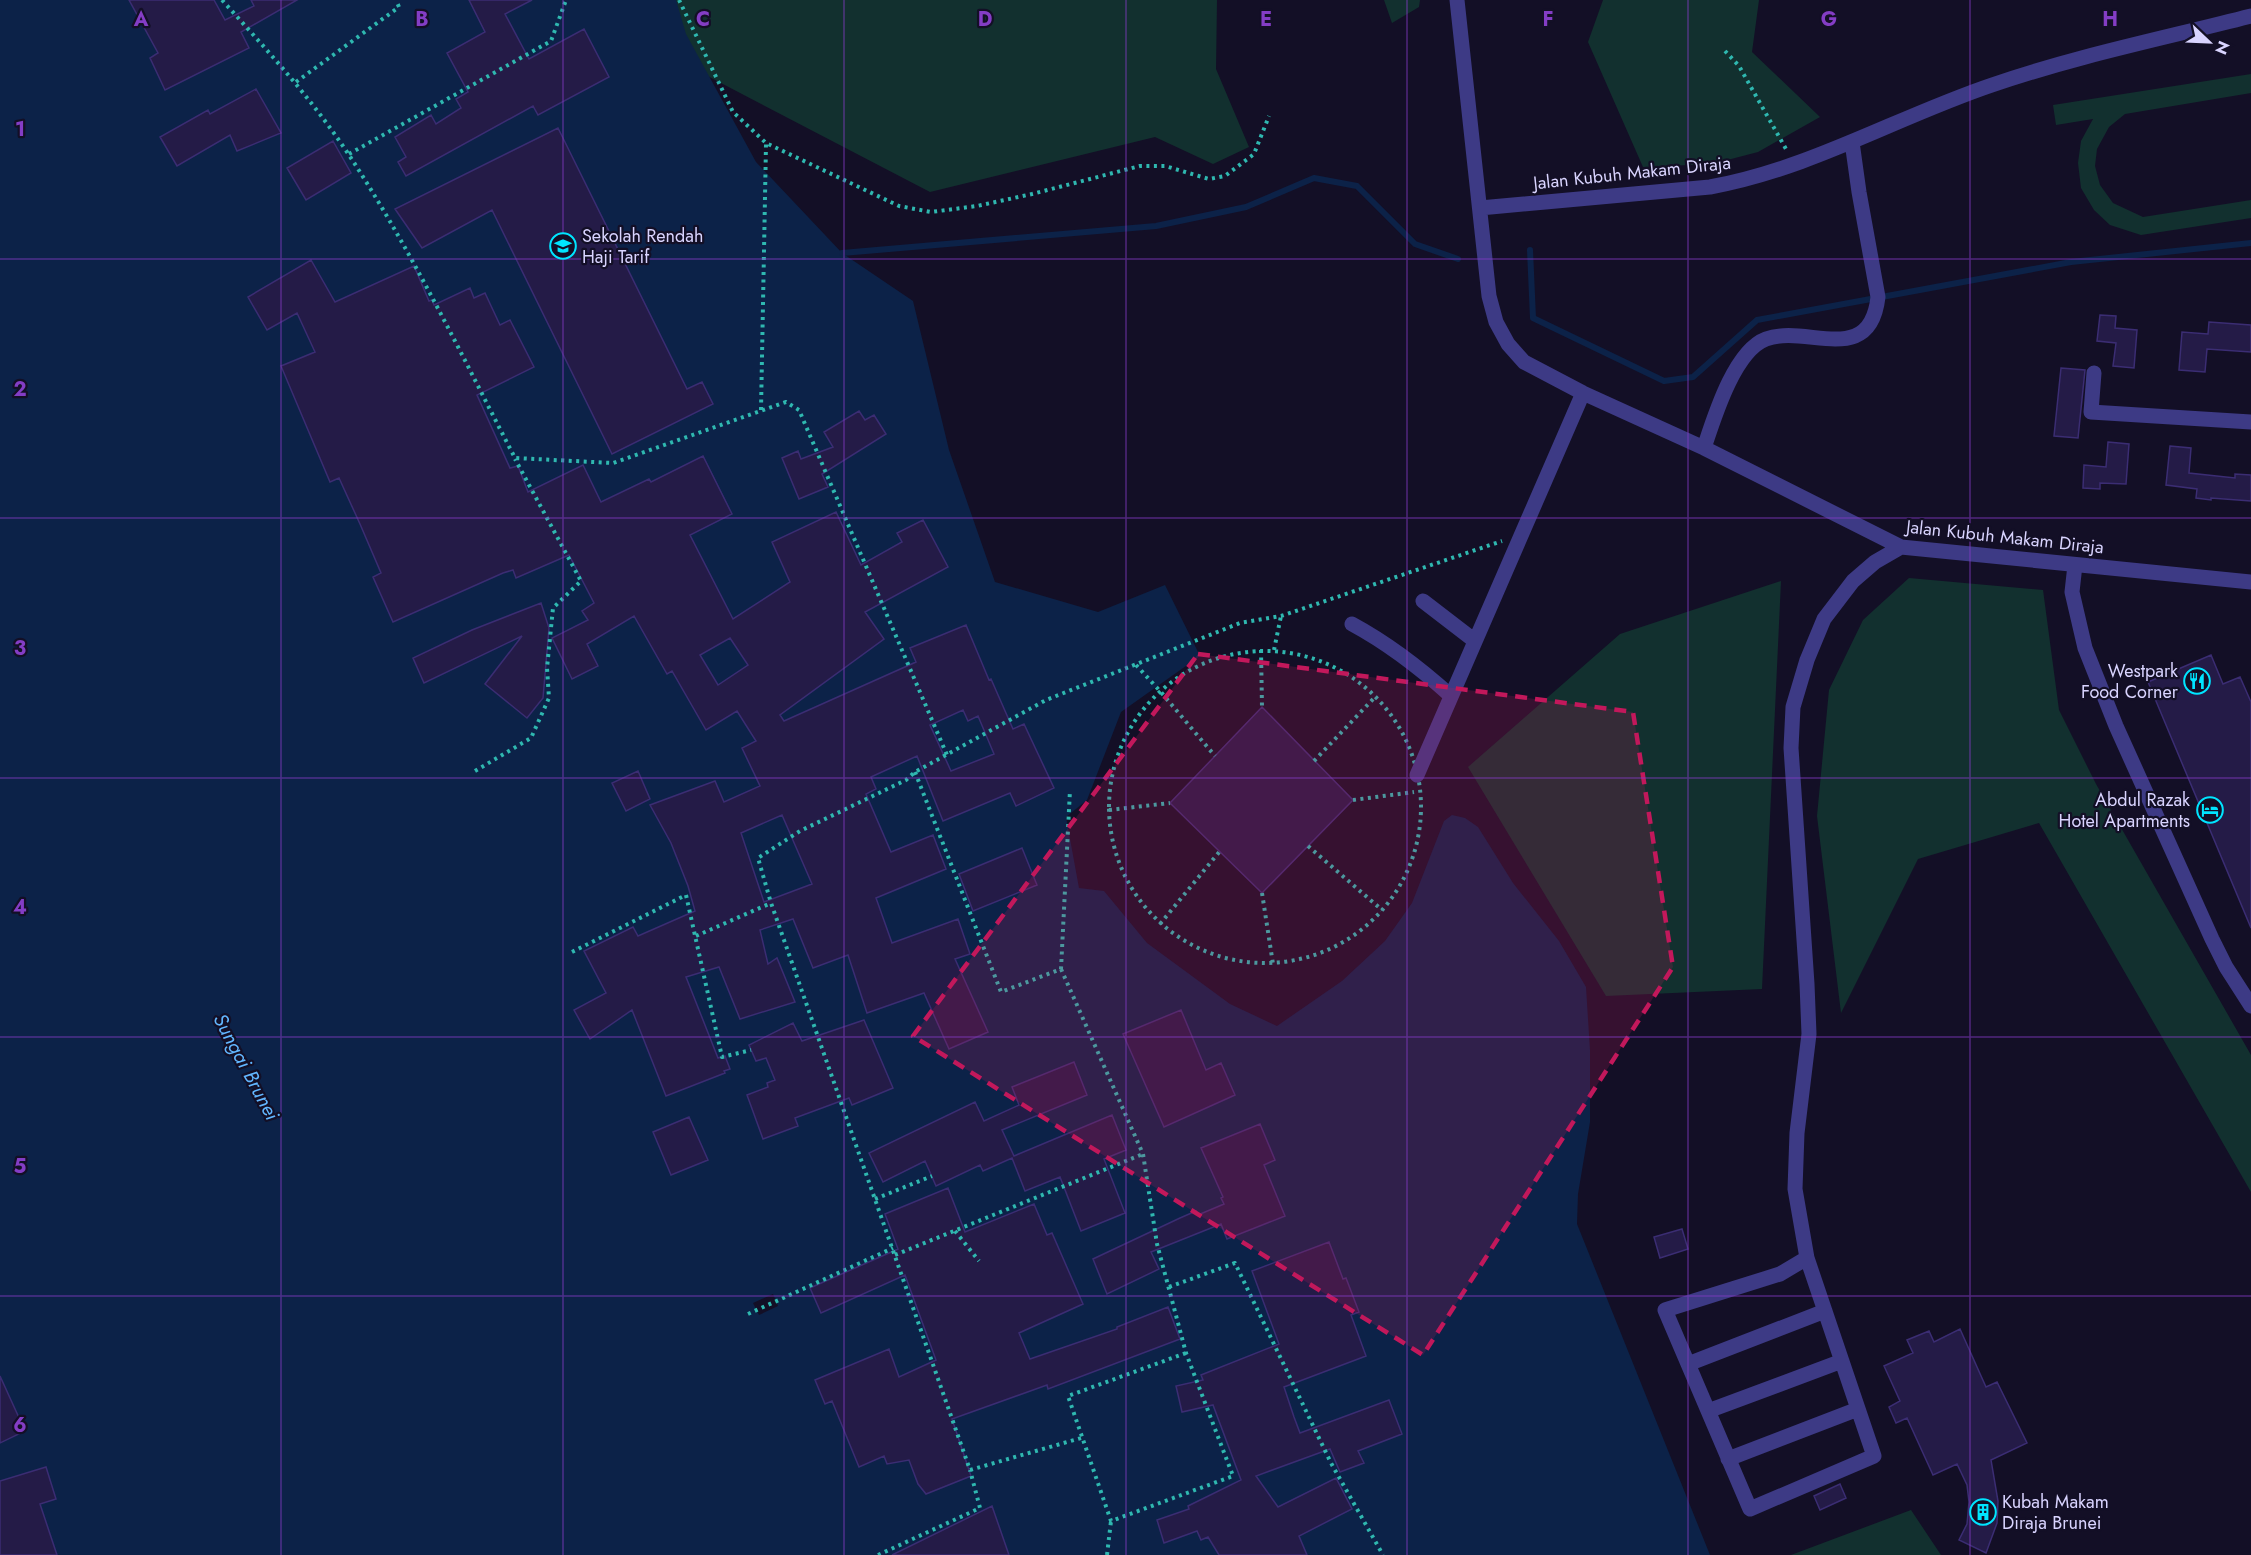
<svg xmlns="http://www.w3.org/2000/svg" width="2251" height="1555" font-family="Jost,sans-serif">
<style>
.green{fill:#12302f}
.water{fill:#0c2248}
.pier{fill:#130f26}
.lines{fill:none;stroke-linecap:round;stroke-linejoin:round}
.stream{stroke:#0c2248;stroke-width:6}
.building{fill:#241b47;stroke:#3b2d73;stroke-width:1.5;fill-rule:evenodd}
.path{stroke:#2fb8b0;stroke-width:4;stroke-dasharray:3 4.5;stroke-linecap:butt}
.minor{stroke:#3d3a85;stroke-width:15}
.marked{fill:#c2185b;fill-opacity:0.2;stroke:#c2185b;stroke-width:4.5;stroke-dasharray:12 8;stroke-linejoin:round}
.grid{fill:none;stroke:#843dc5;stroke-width:1.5;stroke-opacity:0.55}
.labels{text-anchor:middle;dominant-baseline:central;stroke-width:4.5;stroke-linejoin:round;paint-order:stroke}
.street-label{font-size:18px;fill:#d9d4ff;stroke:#130f26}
.poi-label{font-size:18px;fill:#d9d4ff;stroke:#130f26;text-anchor:start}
.water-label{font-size:20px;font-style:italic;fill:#62b6ff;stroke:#130f26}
.grid-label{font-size:20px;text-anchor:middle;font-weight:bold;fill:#843dc5;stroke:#130f26;stroke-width:4.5;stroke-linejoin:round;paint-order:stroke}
</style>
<rect width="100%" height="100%" fill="#130f26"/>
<path class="green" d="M652 0H1217L1216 69 1249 147 1213 164 1155 137 930 192 675 59Z
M1384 0H1420L1419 7 1392 23Z
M1603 0H1759L1752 52 1820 117 1758 152 1712 164 1643 167 1588 42Z
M2251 74V93L2125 114 2109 127 2097 149 2095 166 2100 185 2113 203 2143 217 2251 200V218L2141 235 2110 225 2094 210 2081 188 2078 163 2081 141 2093 119 2056 125 2053 105Z
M1909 578 2043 590 2059 710 2096 784 2251 1055V1192L2039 823 1918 859 1841 1013 1817 816 1829 690 1863 620Z
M1781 581 1762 989 1606 996 1468 767 1620 634Z
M1911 1510 1941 1555H1791Z"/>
<path class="water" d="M0 0H676L686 34 756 162 842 253 913 301 949 450 995 582 1098 612 1165 585 1200 656 1121 712 1087 800 1066 817 1079 888 1104 891 1147 943 1230 1004 1277 1026 1342 981 1385 941 1412 903 1444 821 1452 815 1465 818 1478 827 1513 883 1559 941 1586 987 1590 1050V1122L1578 1194 1577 1224 1710 1555H0Z"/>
<path class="pier" d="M773 1294 778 1306 759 1315 753 1303Z"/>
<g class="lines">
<path class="stream" d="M1530 250 1533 318 1664 381 1693 377 1757 320 2071 262 2251 243
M842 253 1156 226 1246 207 1314 178 1357 186 1415 244 1458 259"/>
</g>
<path class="building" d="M129 0H214L225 20 254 6 251 0H297L241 32 249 48 165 90 150 58 158 53Z
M469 0H532L505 14 529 59 584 29 609 77 538 115 533 106 406 176 398 162 406 157 395 137 431 115 436 124 461 108 456 99 468 92 447 53 485 32Z
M256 89 281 133 237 151 230 135 177 166 160 137 208 110 210 114Z
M558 128 687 389 702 382 713 404 612 454 492 210 422 248 395 209Z
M333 141 351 173 306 200 287 168Z
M311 260 335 302 414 266 429 301 432 300 434 305 470 288 474 298 485 293 500 325 510 320 534 367 477 395 510 468 518 466 528 492 583 465 601 502 649 479 651 482 703 456 732 514 690 535 733 619 790 582 772 542 836 512 861 565 902 542 897 533 923 520 948 567 865 612 884 639 780 715 784 721 916 662 910 648 966 625 989 680 991 679 1013 729 1024 724 1054 788 1016 806 1010 793 943 821 917 756 871 777 876 789 866 794 891 852 933 835 946 869 876 898 892 943 958 919 970 954 955 959 988 1032 949 1049 924 993 867 1013 848 955 813 968 793 919 760 930 768 964 777 958 795 1002 740 1019 719 967 686 977 718 1058 725 1056 730 1069 724 1071 725 1073 666 1096 632 1010 590 1039 574 1010 606 993 584 951 633 927 638 936 695 911 688 886 671 843 650 805 715 781 724 802 760 786 742 748 756 741 737 711 706 730 672 671 667 674 634 616 587 644 598 666 572 679 552 638 588 620 582 611 594 603 569 555 516 578 513 570 503 573 393 622 373 577 381 573 360 524 339 478 330 482 281 366 315 352 297 313 267 330 248 297ZM730 638 748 665 718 685 700 655ZM963 710 968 721 978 716 994 754 951 771 930 725ZM782 815 812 884 764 902 741 833Z
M2100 315 2116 316 2115 328 2137 330 2134 368 2113 366 2116 343 2097 341Z
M2209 322 2251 325V352L2207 349 2205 372 2179 370 2182 332 2208 334Z
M2061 368 2085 370 2078 438 2054 436Z
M859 411 865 420 874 415 886 434 822 474 828 487 799 499 782 458 798 451 801 459 833 447 824 432Z
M2108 442 2129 444 2126 484 2100 483V489L2083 488 2084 465 2106 467Z
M2170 446 2191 448 2189 473 2235 478V474L2251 475V501L2211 498V500L2196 498 2197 489 2166 485Z
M541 603 549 628 543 698 527 718 485 684 522 636 424 683 413 658 472 630Z
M2211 655 2223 684 2240 677 2251 702V928L2148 682Z
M1262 707 1353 800 1262 893 1170 803Z
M638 771 650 799 626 811 612 783Z
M1022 848 1037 885 973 911 959 874Z
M1181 1010 1206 1070 1221 1063 1235 1095 1164 1127 1123 1034Z
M864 1020 893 1088 852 1105 849 1098 795 1118 798 1126 763 1139 747 1095 768 1087 767 1083 775 1080 766 1058 756 1061 749 1045 793 1023 802 1041Z
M1074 1062 1087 1095 1002 1130 1014 1156 1112 1115 1126 1150 1104 1159 1125 1213 1081 1231 1060 1177 1025 1191 1012 1158 983 1171 980 1165 936 1186 925 1161 883 1182 869 1153 975 1102 984 1121 1019 1105 1012 1087Z
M689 1117 708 1160 671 1175 653 1132Z
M1260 1124 1275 1160 1264 1165 1285 1216 1227 1239 1221 1224 1151 1252 1159 1269 1107 1294 1093 1259 1180 1218 1196 1211 1198 1215 1224 1204 1221 1198 1223 1197 1201 1148Z
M948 1188 965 1232 1034 1204 1047 1235 1052 1233 1083 1304 1019 1333 1030 1359 1117 1329V1327L1168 1307 1180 1339 1048 1389 1047 1385 952 1419 971 1476 926 1494 918 1484 909 1460 887 1464 884 1456 859 1467 832 1401 825 1404 815 1380 889 1349 899 1377 936 1360 905 1275 821 1313 810 1288 898 1249 885 1214Z
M1682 1229 1688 1249 1660 1258 1654 1237Z
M1329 1242 1343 1279 1346 1278 1359 1312 1351 1315 1366 1356 1284 1387 1294 1417 1300 1433 1389 1400 1402 1434 1358 1451 1364 1463 1340 1472 1330 1449 1256 1476 1278 1507 1336 1478 1352 1509 1299 1536 1307 1555H1219L1208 1537 1201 1540 1197 1531 1164 1543 1157 1520 1189 1509 1188 1506 1241 1480 1213 1405 1182 1412 1176 1386 1203 1380 1201 1375 1279 1344 1252 1271Z
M1960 1329 1986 1387 1997 1382 2027 1443 1991 1460 1998 1501 1997 1523 1986 1553 1959 1540 1967 1524 1969 1502 1967 1485 1957 1464 1933 1475 1907 1418 1896 1423 1889 1407 1900 1401 1884 1366 1913 1353 1907 1340 1929 1331 1934 1342Z
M0 1376 25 1431 0 1443Z
M46 1467 56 1499 40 1504 57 1555H0V1481Z
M1840 1484 1846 1498 1820 1510 1814 1496Z
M992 1506 1009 1555H892Z"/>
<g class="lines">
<path class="path" d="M222 0C267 50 312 99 349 155 412 251 462 356 515 458L613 463 786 402 799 410 947 755
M679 0 733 112 766 143 899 206 931 212 977 206 1032 194 1140 166H1165L1209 179 1225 176 1254 154 1269 116
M1725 51 1739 66 1786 149
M296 82 399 7 396 0
M349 154 551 41 566 0
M761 410 766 144
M1261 650 1262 707
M1274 650 1281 616
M1109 807a156 156 0 1 1 312 0a156 156 0 1 1-312 0Z
M1136 665 1160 691 1215 756
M1314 761 1376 696
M475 771 531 738 549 698 547 668 553 608 581 581 515 459
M915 772 1001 992 1061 969 1070 790
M1353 800 1414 792
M1109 810 1170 803
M1308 846 1382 910
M1262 893 1273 964
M1160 924 1220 851
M696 936 771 903
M572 952 686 895 722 1057 751 1050
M1061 969 1143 1154 1157 1244 1186 1353 1233 1476 1111 1521 1068 1396 1186 1353
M875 1199 932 1176
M955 1231 979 1261
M895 1255 1143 1154
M1169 1287 1235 1263 1331 1463 1383 1555
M748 1314 893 1248
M1081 1438 970 1470 771 903 758 858 800 831 906 780 915 772 1046 700 1240 623 1281 616 1502 541
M878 1555 980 1508 970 1470
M1107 1555 1111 1521"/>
<path class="minor" d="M1457 0 1489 296 1496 322 1508 344 1524 362 1583 393 1704 448 1901 547 2251 582
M1480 208 1710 187C1810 169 1897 117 1992 85 2076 56 2165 38 2251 16
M2094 373 2091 412 2251 422
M1704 448C1714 418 1734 351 1766 339 1807 324 1870 368 1878 297L1859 192 1852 142
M2075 565 2072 592 2085 648 2116 726 2212 939 2226 967 2251 1006
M1423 601 1475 641
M1352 624C1389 644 1420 668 1451 696
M1417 775 1583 393
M1807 1258 1780 1274 1665 1310 1750 1509 1874 1456 1807 1258 1795 1189 1797 1133 1809 1034 1807 984 1791 748 1793 707 1807 660 1824 619 1853 581 1875 562 1901 547
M1688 1364 1825 1311
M1708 1411 1842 1361
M1728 1459 1858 1409"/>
</g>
<path class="marked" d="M1198 654 1633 712 1673 967 1423 1355 913 1036Z"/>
<path class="grid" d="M281 0V1555M563 0V1555M844 0V1555M1126 0V1555M1407 0V1555M1688 0V1555M1970 0V1555M0 259H2251M0 518H2251M0 778H2251M0 1037H2251M0 1296H2251"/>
<defs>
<g id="school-ring" transform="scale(1.35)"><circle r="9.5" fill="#130f26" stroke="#00e5ff" stroke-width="1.5"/><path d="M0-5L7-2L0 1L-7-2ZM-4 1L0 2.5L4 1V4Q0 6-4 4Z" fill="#00e5ff"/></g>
<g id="restaurant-ring" transform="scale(1.35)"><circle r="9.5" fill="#130f26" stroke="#00e5ff" stroke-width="1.5"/><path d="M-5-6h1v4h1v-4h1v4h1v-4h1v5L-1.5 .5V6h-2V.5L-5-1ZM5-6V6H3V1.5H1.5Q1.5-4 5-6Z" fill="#00e5ff"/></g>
<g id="hotel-ring" transform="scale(1.35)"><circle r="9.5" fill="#130f26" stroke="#00e5ff" stroke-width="1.5"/><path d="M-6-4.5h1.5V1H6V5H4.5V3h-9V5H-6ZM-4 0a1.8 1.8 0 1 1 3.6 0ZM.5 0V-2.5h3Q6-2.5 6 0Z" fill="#00e5ff"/></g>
<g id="building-ring" transform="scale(1.35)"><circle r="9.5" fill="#130f26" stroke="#00e5ff" stroke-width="1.5"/><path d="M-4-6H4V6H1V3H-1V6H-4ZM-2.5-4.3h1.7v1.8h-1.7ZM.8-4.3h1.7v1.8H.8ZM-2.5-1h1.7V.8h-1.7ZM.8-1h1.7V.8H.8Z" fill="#00e5ff"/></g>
</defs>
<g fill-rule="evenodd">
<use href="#school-ring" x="563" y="246"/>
<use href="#restaurant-ring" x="2197" y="681"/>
<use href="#hotel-ring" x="2210" y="810"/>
<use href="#building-ring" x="1983" y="1512"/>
</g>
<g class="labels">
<g class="street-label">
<text transform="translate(1632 173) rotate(-6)">Jalan Kubuh Makam Diraja</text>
<text transform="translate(2005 537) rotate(6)">Jalan Kubuh Makam Diraja</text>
</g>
<g class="poi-label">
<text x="582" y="236">Sekolah Rendah<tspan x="582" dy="21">Haji Tarif</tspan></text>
<text x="2178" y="671" text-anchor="end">Westpark<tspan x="2178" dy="21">Food Corner</tspan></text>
<text x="2190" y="800" text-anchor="end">Abdul Razak<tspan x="2190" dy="21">Hotel Apartments</tspan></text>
<text x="2002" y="1502">Kubah Makam<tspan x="2002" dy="21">Diraja Brunei</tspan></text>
</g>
<g class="water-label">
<text transform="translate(246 1067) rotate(62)">Sungai Brunei</text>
</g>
</g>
<g class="grid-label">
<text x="141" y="26">A</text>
<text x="422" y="26">B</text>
<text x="703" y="26">C</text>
<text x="985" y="26">D</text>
<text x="1266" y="26">E</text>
<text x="1548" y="26">F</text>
<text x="1829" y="26">G</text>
<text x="2110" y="26">H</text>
<text x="20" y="136">1</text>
<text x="20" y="396">2</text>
<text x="20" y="655">3</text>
<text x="20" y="914">4</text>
<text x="20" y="1173">5</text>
<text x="20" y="1432">6</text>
</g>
<g transform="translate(2209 42) rotate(113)" stroke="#130f26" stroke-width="4.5" paint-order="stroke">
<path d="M0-4.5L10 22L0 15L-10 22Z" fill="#d9d4ff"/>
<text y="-9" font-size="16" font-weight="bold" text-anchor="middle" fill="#d9d4ff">N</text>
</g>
</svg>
